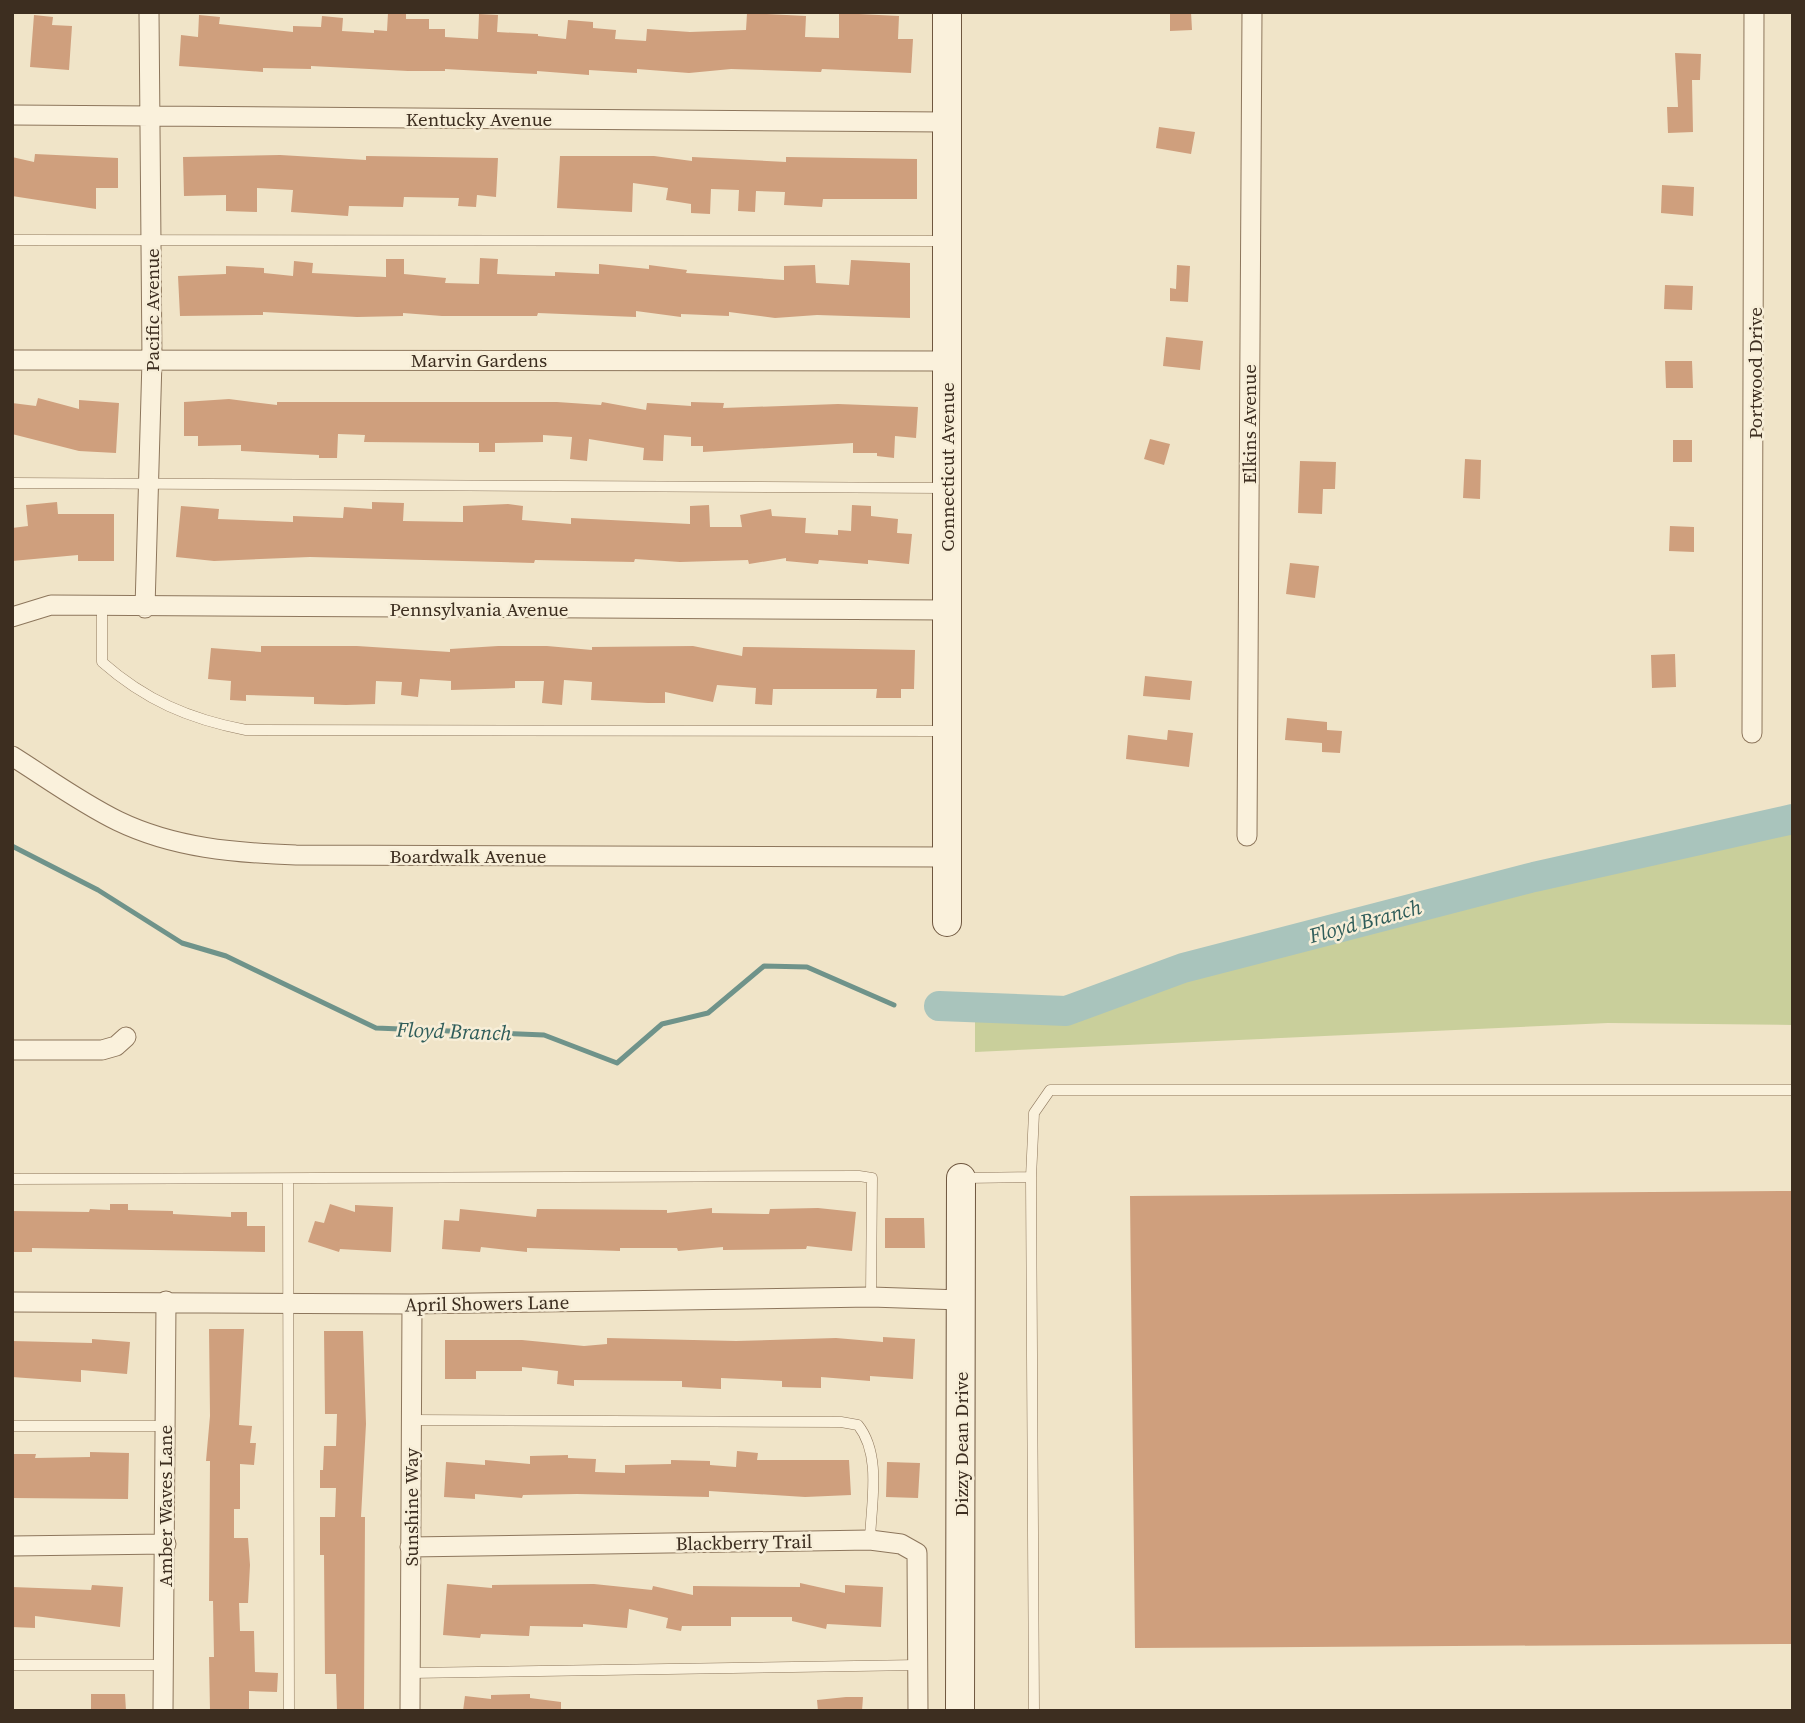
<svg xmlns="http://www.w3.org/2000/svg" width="1805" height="1723" font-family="'Source Serif 4',serif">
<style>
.green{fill:#c9cf9b}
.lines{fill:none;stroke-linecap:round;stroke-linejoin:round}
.stream{stroke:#6f938a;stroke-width:5}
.river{stroke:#a9c4bc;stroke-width:30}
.building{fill:#cf9f7d}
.lane-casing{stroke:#8d765c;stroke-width:11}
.street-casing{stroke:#8d765c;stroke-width:21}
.secondary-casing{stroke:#6f573f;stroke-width:30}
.lane{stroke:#faf1dc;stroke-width:10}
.street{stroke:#faf1dc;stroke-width:19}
.secondary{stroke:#faf1dc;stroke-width:28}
.labels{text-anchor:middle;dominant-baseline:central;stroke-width:5;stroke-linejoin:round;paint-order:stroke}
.street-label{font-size:19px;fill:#3d2e20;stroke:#f7eed8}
.water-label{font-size:21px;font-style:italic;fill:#2f5d5a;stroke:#f7eed8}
</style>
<rect width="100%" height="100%" fill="#f0e4c8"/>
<path class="green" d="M1793 813V1025L1608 1023 975 1052V1004L1080 998 1193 959 1517 887 1573 869 1676 846Z"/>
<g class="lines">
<path class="stream" d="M12 846 98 890 182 943 226 956 376 1028 544 1035 617 1063 662 1024 708 1013 764 966 807 967 894 1005"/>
<path class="river" d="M939 1006 1066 1011 1183 968 1534 877 1793 819"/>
</g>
<path class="building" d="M1170 12H1191L1192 30 1170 31Z
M388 13 406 14V19H429V29H445V37L478 39 479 14 498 15 497 32 538 34V36L566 39 568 20 593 22V28L616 30 615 39 646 41 647 29 690 32 746 30 747 13 806 16 805 37 839 38V13L899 16 898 39H913L911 73 822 69 821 72 731 69 689 73 637 69V73L589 70V75L537 71V74L445 69V71H408L311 66V69L263 68V72L179 66 181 35 198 37 199 15 220 17 219 24 293 32V26L321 27 322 16 343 18 342 31 374 33V30L387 31Z
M34 15 53 17 52 25 72 26 69 70 30 67Z
M1675 53 1701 54 1700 80H1692L1693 132 1668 133 1667 107H1678Z
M1159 127 1195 132 1191 154 1156 148Z
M35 154 118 158V188H96V209L12 196V157L34 162Z
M280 155 366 160V156L498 158 496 197 477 195 476 207 458 206 459 198 404 197 403 207 349 206 348 216 291 212 293 190 257 188V212L226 211V195L184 196 183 157Z
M560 156H654L692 161V157L786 162V157L917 159V199H823L822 207 784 205 785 192 756 191 755 212 738 211 739 190 711 189 710 214 691 213V204L666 200 668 188 633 183 632 212 557 208Z
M1662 185 1694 187 1693 216 1661 213Z
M480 258 498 259 497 274 555 276V272L599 274V264L649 269V265L687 270 686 273 784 280V266L815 265 816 283 849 285 851 260 910 263V318L817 315 775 318 729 312V316L681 314V317L636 311V317L538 313 537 316H442L403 313V316L357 317 263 312V315L180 316 178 276 226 274V266L264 268V273L293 276 294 261 313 263 312 273 386 277V259H404V274L446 278 445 283 479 284Z
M1177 265 1190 266 1188 302 1170 301V288L1176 289Z
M1665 285 1693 286 1692 310 1664 309Z
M1166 337 1203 341 1200 370 1163 366Z
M1665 361H1692L1693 388H1666Z
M38 398 79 409V400L119 403 116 453 79 451 12 434V403L36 406Z
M229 399 277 405V402H557L601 405 602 402 646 410 647 403 691 406V402L724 403 723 408 838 404 918 407 916 438 895 436 894 458 877 456V453H853V443L703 452V446H691V437L664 435 663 461 643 460 644 448 589 439 587 461 570 459 572 437 543 435V442L495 443V452H479V443L364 442 365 435 338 434 337 458H319V455L241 451V445L198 446V436H184V402Z
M1150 439 1170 444 1164 465 1144 459Z
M1673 440H1692V462H1673Z
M1465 459 1481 460 1480 499 1463 498Z
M1300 461 1336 462 1335 489H1323L1322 514 1298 513Z
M57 502 58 514H114V561H78V555L12 561V528L28 526 26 505Z
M372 502 404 503 403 521 463 522V506L508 504 523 506 522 520 571 524V518L690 524V506L709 505 710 527H742L740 515 771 509 772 516 806 518 805 533 838 535V530L851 531 852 505 871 506V516L898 519 897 533 912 534 909 564 868 560V564L819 560 818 564 786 561V558L749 564 748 560 680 562 635 559 634 562 535 560 534 563 310 557 214 561 176 557 181 506 219 509 218 519 293 522V516L343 518 344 507 372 509Z
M1670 526 1694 527V552L1669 551Z
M1290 563 1319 566 1315 598 1286 594Z
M261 646H357L450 652V649L498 646H547L592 650V647L693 646 742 656 743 647 915 650 914 689H901V698H876L877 689H773L772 705 755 704 756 688 717 685 713 702 665 692V703H648L591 700 592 682 564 680 562 705 542 703 544 681H515V688L451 690V681L420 679 418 697 401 695 402 682 376 681 375 704 346 705 314 704V697L246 695V701L230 700 231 681 208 679 211 648 261 652Z
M1675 654 1676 687 1652 688 1651 655Z
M1145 676 1192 681 1190 700 1143 696Z
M1287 718 1327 722V730L1342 731 1340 753 1322 752V743L1285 740Z
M1168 730 1193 733 1189 767 1126 759 1128 735 1167 740Z
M1793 1191V1644L1135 1648 1130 1196Z
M110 1204H128V1210L173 1211V1214L231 1217V1212H247V1226H265V1252L32 1248V1252H12V1211L89 1212 90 1209 110 1210Z
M330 1204 355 1212V1205L393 1207 391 1252 340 1249 339 1252 308 1242 315 1221 324 1223Z
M712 1208V1213L769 1214 770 1209 818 1208 856 1212 852 1251 807 1246 806 1249 723 1250V1247L678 1251 677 1248H620V1251L527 1248V1252L481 1247 480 1252 442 1249 444 1220 459 1221 460 1209 536 1217 537 1209 667 1210V1213Z
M885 1218H924L925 1248H885Z
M209 1329H244L239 1425 252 1426 250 1443H256L254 1465 240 1464V1509H234V1538H248L250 1565 248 1603H239L240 1631H254L255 1672 278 1673 277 1692 249 1691V1711H210L209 1657H214L213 1601H209L210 1461H206L210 1416Z
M324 1331H363L366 1424 361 1517H365L364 1711H337L336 1674H325L324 1555H320V1517H335L336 1488H320V1470H323L324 1446H336L337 1414H325Z
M883 1337 915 1339 913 1379 870 1376V1381L821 1377V1388L782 1387V1381L721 1378V1389L682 1387V1381L574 1380V1386L557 1384 558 1371 522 1367V1371H476V1379H445V1340H522L584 1346 607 1344V1338L736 1341 836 1338 883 1342Z
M92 1339 130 1342 127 1374 81 1370V1382L12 1377V1341L92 1343Z
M737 1451 758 1453 757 1460H849L851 1495 805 1497 709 1491V1497L577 1494 523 1495 522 1498 475 1494V1499L444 1497 446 1462 485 1465V1460L530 1464V1456L568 1455V1458L596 1459 595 1472 625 1473V1465L671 1464V1460L710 1461V1465L736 1467Z
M90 1452 129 1453 128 1499 12 1498V1454H36L35 1458 90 1457Z
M887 1462 920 1463 918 1498 886 1497Z
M800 1583 845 1593V1585L883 1587 881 1627 827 1624 826 1629 792 1621V1617H731V1626H682L681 1631 666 1628 668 1618 629 1609 627 1628 583 1624V1627L530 1626 529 1636 481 1634 480 1638 443 1635 447 1584 492 1588V1585L594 1584 652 1590 653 1586 693 1595V1586L800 1587Z
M92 1585 123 1587 120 1627 35 1616V1628L12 1627V1587L91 1590Z
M91 1694H125L126 1711H91Z
M530 1694V1698L561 1702V1711H463L465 1696 491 1699V1695Z
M846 1697H863L862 1711H818L817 1700Z"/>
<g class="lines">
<g class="lane-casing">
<path id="lane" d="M12 240 946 241
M12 483 944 488
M102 605V662C145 700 189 719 246 730L944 731
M1031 1177 1034 1711
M964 1178 1031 1177 1034 1113 1050 1090H1793
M12 1179 859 1176 872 1178 871 1297
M288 1180 289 1711
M411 1420 841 1422 858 1425C882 1455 871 1504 870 1540
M12 1426H166
M12 1665H164
M410 1673 918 1665"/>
</g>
<g class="street-casing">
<path id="street" d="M12 115 945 122
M12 360 946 361
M145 608 152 360 149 12
M12 617 51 605 947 610
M1752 733 1754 12
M12 756C47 778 81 803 118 821 174 848 235 853 296 855L947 857
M1247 836 1252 12
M12 1050H102L116 1046 126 1037
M12 1302 412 1304 871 1297 961 1300
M12 1546 166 1544
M410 1547 870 1540 901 1544 917 1553 918 1711
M163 1711 166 1301
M410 1711 412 1304"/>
</g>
<g class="secondary-casing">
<path id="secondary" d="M947 12V922
M960 1711 961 1178"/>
</g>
<use href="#lane" class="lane"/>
<use href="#street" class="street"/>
<use href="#secondary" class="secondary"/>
</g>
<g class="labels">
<g class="street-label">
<text x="479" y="119">Kentucky Avenue</text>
<text transform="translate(152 310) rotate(-90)">Pacific Avenue</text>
<text x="479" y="360">Marvin Gardens</text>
<text transform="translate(1755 373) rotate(-90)">Portwood Drive</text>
<text transform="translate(1249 424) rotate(-90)">Elkins Avenue</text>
<text transform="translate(947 467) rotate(-90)">Connecticut Avenue</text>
<text x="479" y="609">Pennsylvania Avenue</text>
<text x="468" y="856">Boardwalk Avenue</text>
<text transform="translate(487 1303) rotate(-1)">April Showers Lane</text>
<text transform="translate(961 1444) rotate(-90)">Dizzy Dean Drive</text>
<text transform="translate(165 1506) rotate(-90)">Amber Waves Lane</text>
<text transform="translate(411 1507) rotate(-90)">Sunshine Way</text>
<text transform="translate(744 1542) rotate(-1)">Blackberry Trail</text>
</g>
<g class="water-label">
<text transform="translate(1365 921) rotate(-15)">Floyd Branch</text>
<text transform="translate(454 1031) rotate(2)">Floyd Branch</text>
</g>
</g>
<rect width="1805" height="1723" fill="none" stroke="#3d2e20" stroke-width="28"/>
</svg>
